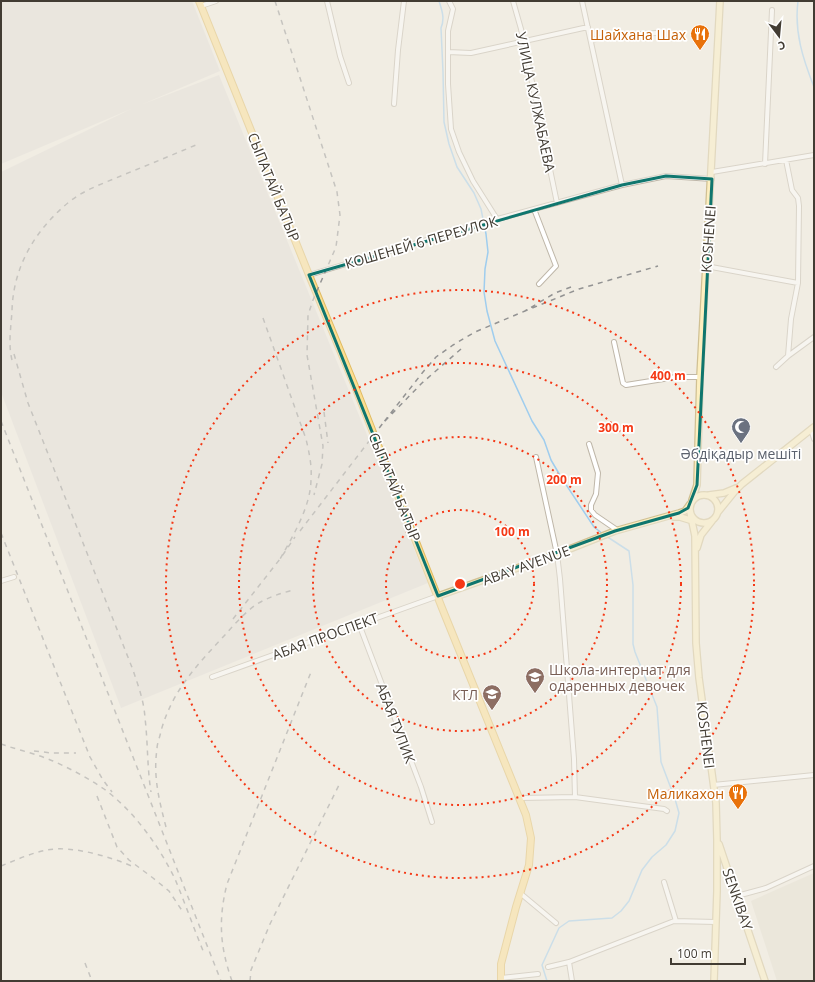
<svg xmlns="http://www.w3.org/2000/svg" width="815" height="982" font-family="'Open Sans',sans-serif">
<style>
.residential{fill:#e5dfd1}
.industrial{fill:#e3ded8}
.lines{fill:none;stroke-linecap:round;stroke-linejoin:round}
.stream{stroke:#9fcdee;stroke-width:1.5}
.street-casing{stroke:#bfb7a9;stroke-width:6}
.secondary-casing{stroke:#d0c093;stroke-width:8}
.primary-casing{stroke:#e0bb62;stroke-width:8}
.street{stroke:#fff;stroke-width:4}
.secondary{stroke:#fdefc0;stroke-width:5.5}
.primary{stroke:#fcde91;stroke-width:6}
.rail{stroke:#939393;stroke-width:1.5;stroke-dasharray:5 5;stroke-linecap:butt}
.marked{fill:none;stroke:#0f766e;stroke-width:3;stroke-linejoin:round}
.ring{fill:none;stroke:#f53916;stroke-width:2;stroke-dasharray:2 4}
.labels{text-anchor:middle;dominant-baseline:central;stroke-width:3.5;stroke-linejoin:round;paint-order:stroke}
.food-label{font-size:14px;fill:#c56008;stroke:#fff;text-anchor:end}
.street-label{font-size:14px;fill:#423c33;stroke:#fff}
.worship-label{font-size:14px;fill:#5b616d;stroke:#fff}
.education-label{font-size:14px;fill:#785e54;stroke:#fff;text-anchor:start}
.centre{fill:#f53916;stroke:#fff;stroke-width:2}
.ring-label{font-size:12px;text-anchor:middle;font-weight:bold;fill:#f53916;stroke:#fff;stroke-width:3.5;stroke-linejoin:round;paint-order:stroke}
</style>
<rect width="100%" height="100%" fill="#f1ede3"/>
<path class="residential" d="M814 873V981H777L751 901Z"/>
<path class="industrial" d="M1 1H192L220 71 143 104 219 75 428 583 121 708 1 392V172L131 109 1 164Z"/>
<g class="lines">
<path class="stream" d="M439 1C442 10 445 19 441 28L443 72 444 122 449 144 457 167 474 193 481 209 486 234 488 252 485 269 484 292 487 311 495 341 532 421 544 440 551 460 561 477 594 527 603 534
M798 1C794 32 803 59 814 87
M547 981 542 965 559 928 569 921 612 918 621 911 629 901 642 870 652 857 666 845 675 831 679 813 675 799 661 762 657 707 635 652 633 644V585L629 551 606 536"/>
<g class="street-casing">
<path id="street" d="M327 1 340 56 349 83
M449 1 453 9 448 31V84L451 129 459 152 473 181 497 219
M513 1 521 29 557 203
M582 1 622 185
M201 6 216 1
M591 40 612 36 656 33
M448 52 471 53 588 27
M394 104 398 50 404 1
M786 160 792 190 798 198 799 206 798 283 791 319 788 356
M765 164 772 10
M712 172 814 155
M534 209 556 266 539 284
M706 266 798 283
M309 275 490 221 622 185 666 176 712 179
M614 342 623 383 626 385 676 377H700
M776 367 788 356 814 337
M811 429 814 439
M589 444 598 473 596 494 591 505V510L595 515 617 530
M536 457 557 554 560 579 574 759 575 797
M1 581 14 577
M359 624 421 787 432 822
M212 677 438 596
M713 785 814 775
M520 798 575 797 664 809 667 811
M664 882 676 921
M520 893 556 923
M737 896 766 888 814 866
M569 962 572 981
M548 967 569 962 674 921 716 922
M501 978 538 974"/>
</g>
<g class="secondary-casing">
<path id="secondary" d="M690 509a14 14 0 1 1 28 0a14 14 0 1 1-28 0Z
M709 495 724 493 736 488
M692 500 697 485 700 377 720 1
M690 512 695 536 696 643 699 678 716 803 717 840V891L714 981
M718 512 735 491 742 484 814 427
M674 517H680L693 521
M697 548 701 535 712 521
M438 596 557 554 615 531 679 513 685 511 690 504
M719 844 765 981"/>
</g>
<g class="primary-casing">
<path id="primary" d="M199 1 309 275 354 384 442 608 526 815 531 838 529 865 516 907 501 964V981"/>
</g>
<use href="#street" class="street"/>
<use href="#secondary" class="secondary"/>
<use href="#primary" class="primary"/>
<path class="rail" d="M275 1 337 192 340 215 336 247 313 300 308 315 307 355 323 446 322 464 314 495
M571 287 555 293 525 311 579 289 658 266
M263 318 306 439C309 452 312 465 311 479 311 506 293 536 280 559L295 537
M461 349 422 383 383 423 423 372 436 357 453 345 475 332 525 311
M14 354 28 403 133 670C138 685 144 701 145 718 148 743 147 767 151 792
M12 360C8 344 11 327 12 311 13 267 35 230 69 202 85 189 105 183 123 175 148 165 172 155 196 145
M324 412 328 443
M1 421 221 981
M300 531 383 423
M1 533 90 757 103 780 112 792
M233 619 280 559
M1 744C18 750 37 754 53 761 71 769 88 778 104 789 134 811 159 846 175 879 185 903 194 929 204 953
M34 751 52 753H76
M97 796 117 847 129 860 153 878 169 891 183 912
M166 827C159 800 153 776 157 749 157 743 160 737 161 731 172 691 197 665 224 636 234 625 245 612 257 604 269 597 281 593 294 590
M1 866C16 860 31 853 47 850 72 845 111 857 134 867
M85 963 92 981
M232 981C220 947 218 920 227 884L311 672
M250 981 251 970 270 924 340 783"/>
</g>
<path d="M0 0H815V982H0ZM666 176 712 179 697 485 688 508 679 513 615 531 438 596 309 275 622 185Z" fill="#f1ede3" fill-opacity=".55" fill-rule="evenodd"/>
<path class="marked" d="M666 176 712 179 697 485 688 508 679 513 615 531 438 596 309 275 622 185Z"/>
<g class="ring">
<circle cx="460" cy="584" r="74"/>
<circle cx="460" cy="584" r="147"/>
<circle cx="460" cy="584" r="221"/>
<circle cx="460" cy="584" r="294"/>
</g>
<defs>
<g id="restaurant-pin" transform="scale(1)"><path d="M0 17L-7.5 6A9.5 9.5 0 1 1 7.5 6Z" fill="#e8710a" stroke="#fff"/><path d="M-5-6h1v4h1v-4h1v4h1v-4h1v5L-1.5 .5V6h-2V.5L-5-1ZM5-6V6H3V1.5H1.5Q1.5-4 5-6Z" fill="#fff"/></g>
<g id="mosque-pin" transform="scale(1)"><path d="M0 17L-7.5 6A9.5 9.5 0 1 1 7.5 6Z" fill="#6b7280" stroke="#fff"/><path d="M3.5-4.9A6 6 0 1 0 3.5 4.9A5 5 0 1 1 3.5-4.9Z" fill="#fff"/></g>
<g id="school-pin" transform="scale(1)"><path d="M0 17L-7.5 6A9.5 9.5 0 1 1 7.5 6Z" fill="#8d6e63" stroke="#fff"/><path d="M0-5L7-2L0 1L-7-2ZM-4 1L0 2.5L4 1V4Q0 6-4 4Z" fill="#fff"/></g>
</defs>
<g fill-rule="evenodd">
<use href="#restaurant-pin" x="700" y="34"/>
<use href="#mosque-pin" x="741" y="427"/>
<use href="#school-pin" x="535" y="677"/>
<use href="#school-pin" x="492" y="694"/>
<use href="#restaurant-pin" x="738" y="793"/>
</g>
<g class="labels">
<g class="food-label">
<text x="686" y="34">Шайхана Шах</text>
<text x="724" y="793">Маликахон</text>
</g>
<g class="street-label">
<text transform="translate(536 102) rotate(78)">УЛИЦА КУЛЖАБАЕВА</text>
<text transform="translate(274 187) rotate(68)">СЫПАТАЙ БАТЫР</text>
<text transform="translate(708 239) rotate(-86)">KOSHENEI</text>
<text transform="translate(421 242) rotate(-16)">КОШЕНЕЙ 6 ПЕРЕУЛОК</text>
<text transform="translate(395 487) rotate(68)">СЫПАТАЙ БАТЫР</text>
<text transform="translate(526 565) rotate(-20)">ABAY AVENUE</text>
<text transform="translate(325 636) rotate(-20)">АБАЯ ПРОСПЕКТ</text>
<text transform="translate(396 723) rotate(69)">АБАЯ ТУПИК</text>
<text transform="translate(706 735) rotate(83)">KOSHENEI</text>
<text transform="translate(738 899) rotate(71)">SENKIBAY</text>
</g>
<g class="worship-label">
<text x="741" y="453">Әбдіқадыр мешіті</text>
</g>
<g class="education-label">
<text x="549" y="669">Школа-интернат для<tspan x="549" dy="16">одаренных девочек</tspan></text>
<text x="478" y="694" text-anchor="end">КТЛ</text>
</g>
</g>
<circle cx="460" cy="584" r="6" class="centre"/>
<g class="ring-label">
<text x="668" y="380">400 m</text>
<text x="616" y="432">300 m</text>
<text x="564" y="484">200 m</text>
<text x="512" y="536">100 m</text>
</g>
<rect width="815" height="982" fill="none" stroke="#423c33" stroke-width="4"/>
<g transform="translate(779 36) rotate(164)" stroke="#ffffff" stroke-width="3" paint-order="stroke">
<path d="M0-3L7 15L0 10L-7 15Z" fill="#423c33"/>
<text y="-6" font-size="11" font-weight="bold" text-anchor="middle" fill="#423c33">С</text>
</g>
<path d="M671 958v6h74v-6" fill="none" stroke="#423c33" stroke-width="2"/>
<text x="677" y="958" font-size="12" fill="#423c33" stroke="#ffffff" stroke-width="3" paint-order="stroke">100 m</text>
</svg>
